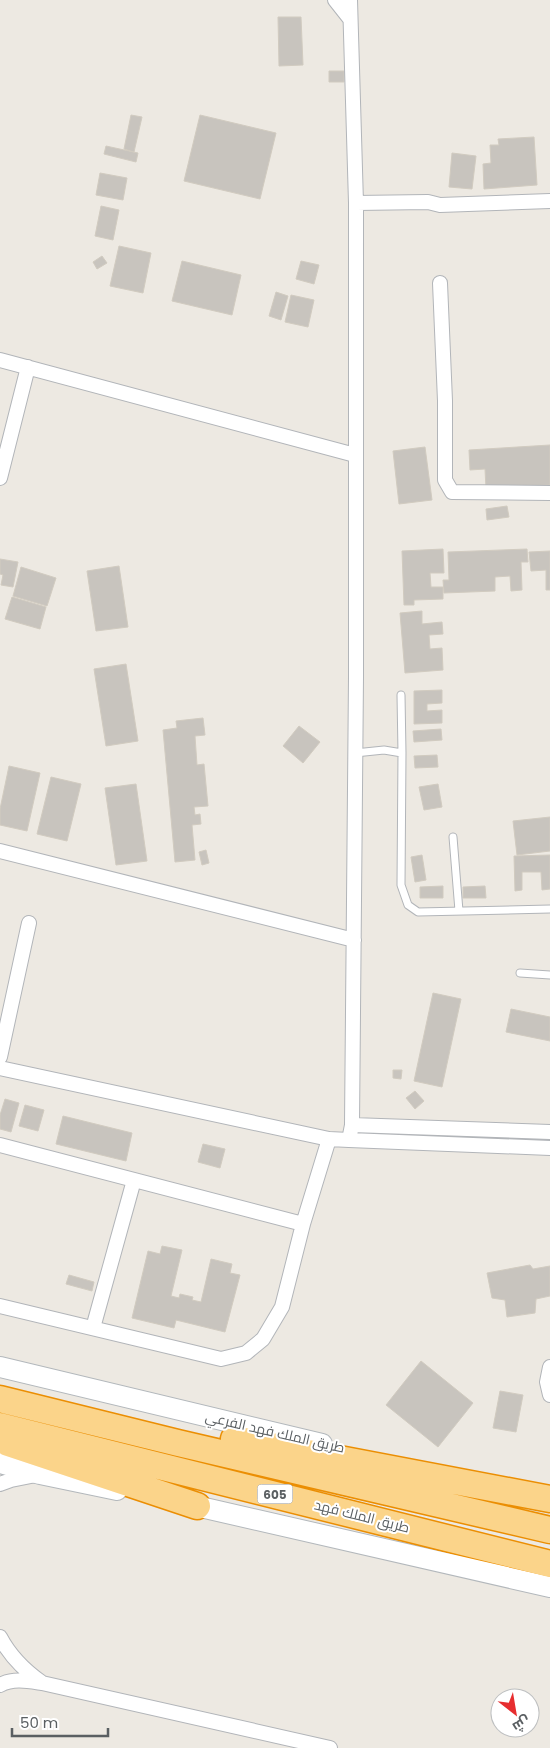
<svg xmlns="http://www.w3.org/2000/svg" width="550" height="1748" font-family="Poppins,Cairo,sans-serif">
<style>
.building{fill:#c8c4be;stroke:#d1cbc0}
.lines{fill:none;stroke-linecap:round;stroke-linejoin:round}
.service-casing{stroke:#b2b5b9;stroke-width:9}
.minor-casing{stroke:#b2b5b9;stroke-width:16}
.secondary-casing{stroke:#b3b8bc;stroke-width:22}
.motorway-casing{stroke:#eb8e03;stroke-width:29}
.service{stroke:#fff;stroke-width:7}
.minor{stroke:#fff;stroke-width:14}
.secondary{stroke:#fff;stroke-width:20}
.motorway{stroke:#fbd48a;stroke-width:26}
.labels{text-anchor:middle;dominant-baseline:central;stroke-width:4;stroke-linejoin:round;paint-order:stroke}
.shield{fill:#fff;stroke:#8c8f91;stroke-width:1}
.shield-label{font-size:12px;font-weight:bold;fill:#5a5f62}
.street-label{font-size:14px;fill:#5a5f62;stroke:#fff}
</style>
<rect width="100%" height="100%" fill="#ede9e2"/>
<path class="building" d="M278 17H301L303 65 279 66Z
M329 71H344V82H329Z
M131 115 142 117 134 152 124 149Z
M200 115 276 133 260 199 184 181Z
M534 137 537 185 484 189 483 164 491 163 490 145H499L498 139Z
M106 146 138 153 136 162 104 154Z
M452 153 476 156 472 189 449 187Z
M100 173 127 178 123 200 96 195Z
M101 206 119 210 113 240 95 236Z
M119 246 151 253 143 293 110 286Z
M102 256 107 263 97 269 93 262Z
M182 261 241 275 232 315 172 301Z
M301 261 319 265 314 284 296 279Z
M276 292 288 296 281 320 269 316Z
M291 295 314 300 308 327 285 322Z
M550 445V485L486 489 485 469 470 470 469 450Z
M425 447 432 500 399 504 393 451Z
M507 506 509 517 487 520 486 509Z
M443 549 444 573H430L431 587H443V599L414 600V605H404L402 551Z
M527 549 528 562H521L522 590 511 591 510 576 495 577V591L444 593 443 580H449L448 552Z
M550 551V590H546V570L531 571 529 552Z
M0 559 18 562 13 587 1 585 3 575 0 574Z
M119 566 128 627 96 631 87 571Z
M21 567 56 578 47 606 13 596Z
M12 597 46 607 40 629 5 619Z
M422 611V624L442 622 443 634 429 635 430 649 442 648 443 670 405 673 400 613Z
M126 664 138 741 106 746 94 669Z
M442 690V703L427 704V711L442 710V723L414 724V691Z
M203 718 205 735 195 736 197 765 204 764 208 806 194 807 195 815 200 814 201 824 192 825 195 860 175 862 163 730 177 728 176 721Z
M299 726 320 742 303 763 283 746Z
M441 729 442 740 414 742 413 731Z
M437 755 438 767 415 768 414 756Z
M9 766 40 773 27 831 0 825V809Z
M51 777 81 784 67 841 37 834Z
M136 784 147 861 116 865 105 788Z
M438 784 442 807 424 810 419 787Z
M550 817V851L517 855 513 821Z
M206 850 209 863 202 865 199 852Z
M422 855 426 880 415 882 411 857Z
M550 855V889L542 890 541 872H522V890L515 891 514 856Z
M443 886V898H420V887Z
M485 886 486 898H463V887Z
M433 993 461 999 442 1087 414 1081Z
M511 1009 550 1017V1041L506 1032Z
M393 1070H402L401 1079 393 1078Z
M415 1091 424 1101 415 1109 406 1098Z
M5 1099 19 1103 11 1132 0 1129V1115Z
M25 1105 44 1110 38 1131 19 1126Z
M63 1116 132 1133 126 1161 56 1144Z
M203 1144 225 1149 220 1168 198 1162Z
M162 1246 182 1250 171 1296 179 1298 180 1294 193 1297 192 1300 201 1302 211 1259 232 1264 230 1273 240 1275 225 1332 176 1320 174 1328 132 1318 148 1251 160 1254Z
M530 1265 533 1269 550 1266V1296L536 1299 535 1313 507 1317 505 1300 492 1298 487 1273Z
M69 1275 94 1282 92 1291 66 1284Z
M421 1361 473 1403 438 1447 386 1405Z
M500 1391 523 1395 516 1432 493 1428Z"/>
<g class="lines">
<g class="service-casing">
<path id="service" d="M401 695 402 753
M355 753 384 750 402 753 401 885 408 905 418 912 550 909
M453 837 459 911
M520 973 550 975"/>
</g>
<g class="minor-casing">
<path id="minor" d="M335 0 350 19
M356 203 428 202 440 205 550 201
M440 283 445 401V480L452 492 550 493
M0 360 355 455
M0 478 28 367
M0 851 354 940
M0 1057 29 923
M0 1068 329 1139
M352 1125 550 1132
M349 1140 550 1148
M0 1145 303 1224
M0 1306 221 1359 246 1353 263 1339 282 1307 303 1224 329 1139 349 1140 352 1125 356 677V203L350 0
M93 1328 134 1180
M550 1367 547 1382 550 1395
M0 1484 11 1480 36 1475
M0 1637C10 1656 24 1670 41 1682
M0 1685C13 1678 28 1681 42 1683L330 1748"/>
</g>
<g class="secondary-casing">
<path id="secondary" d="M0 1367 322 1444
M0 1463 40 1474 117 1490
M183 1503 550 1587"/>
</g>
<g class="motorway-casing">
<path id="motorway" d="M0 1399 178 1443 550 1530
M0 1426 550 1564
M234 1439 550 1499
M8 1443 197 1506"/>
</g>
<use href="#service" class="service"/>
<use href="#minor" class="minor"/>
<use href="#secondary" class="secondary"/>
<use href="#motorway" class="motorway"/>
</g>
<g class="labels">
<rect class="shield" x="257.5" y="1484.5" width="35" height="19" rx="4"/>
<g class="shield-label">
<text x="275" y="1494">605</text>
</g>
<g class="street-label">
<text transform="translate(275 1432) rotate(13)">طريق الملك فهد الفرعي</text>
<text transform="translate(362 1516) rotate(14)">طريق الملك فهد</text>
</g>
</g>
<g transform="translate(515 1713) rotate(149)"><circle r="24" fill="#ffffff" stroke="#bdbfc0"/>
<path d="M0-4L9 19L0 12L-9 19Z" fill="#e72e30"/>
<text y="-8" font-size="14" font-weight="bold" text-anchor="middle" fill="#5a5f62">ش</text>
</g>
<path d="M12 1728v8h96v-8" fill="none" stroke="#5a5f62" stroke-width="2.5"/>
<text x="20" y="1728" font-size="15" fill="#5a5f62" stroke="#ffffff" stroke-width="4" paint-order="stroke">50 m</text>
</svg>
